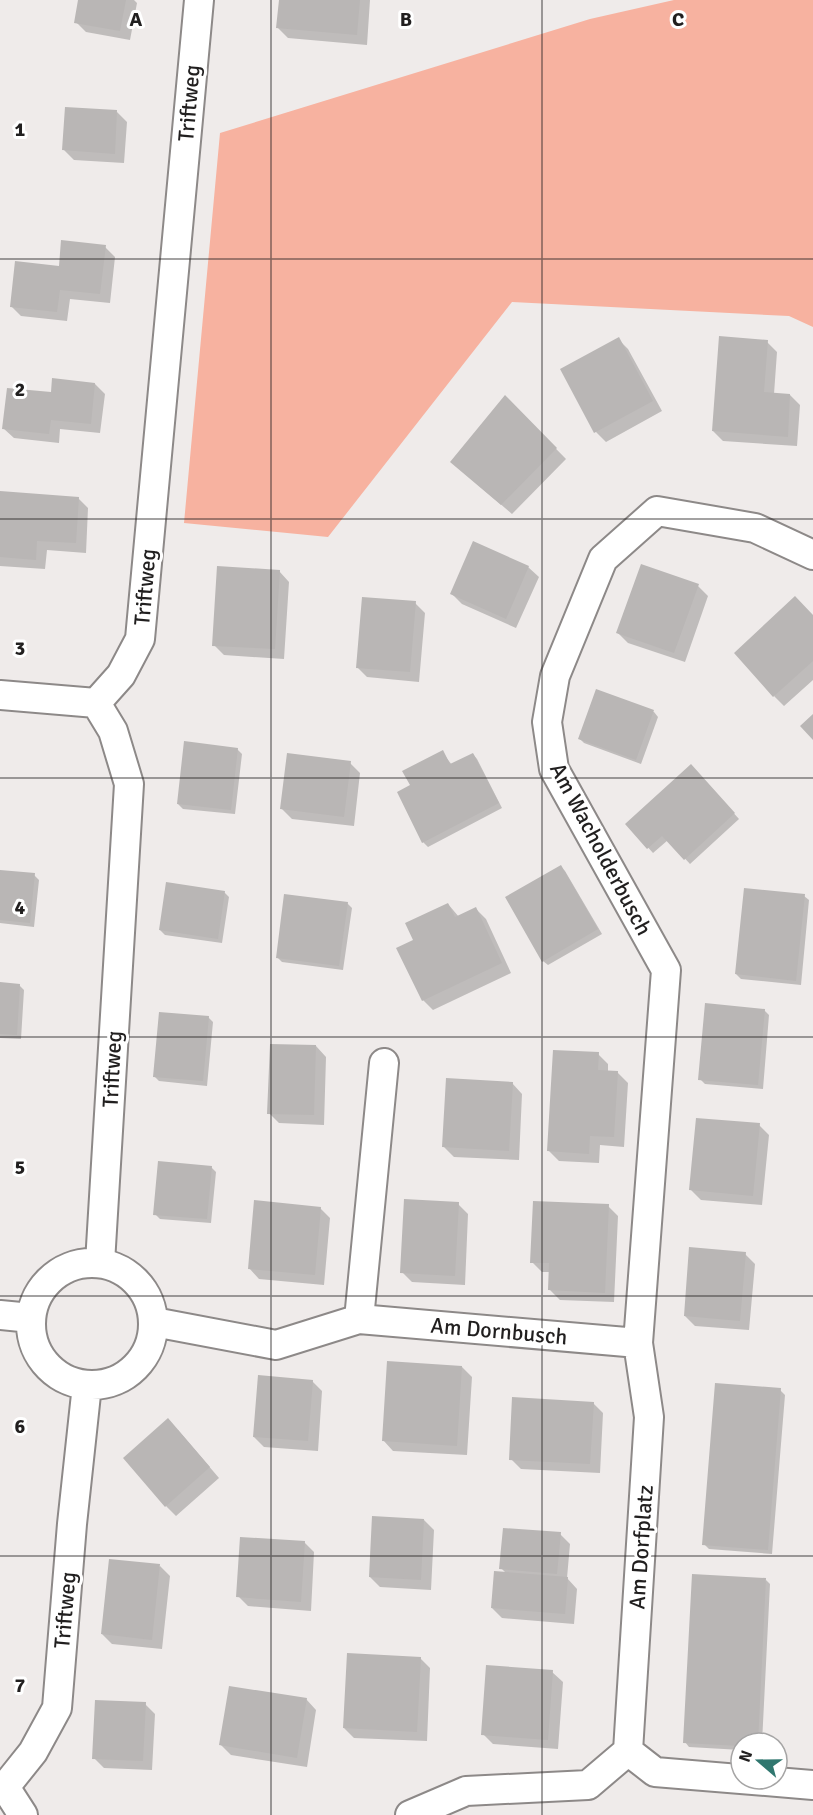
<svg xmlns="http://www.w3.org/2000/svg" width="813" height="1815" font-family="Signika,sans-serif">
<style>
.green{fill:#f7b2a0}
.shadow{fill:#0003}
.building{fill:#b9b6b5}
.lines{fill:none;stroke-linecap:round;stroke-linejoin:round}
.minor-casing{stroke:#8d8988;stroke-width:32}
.minor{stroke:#fff;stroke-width:28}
.grid{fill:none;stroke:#211f1f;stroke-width:1.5;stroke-opacity:0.55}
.labels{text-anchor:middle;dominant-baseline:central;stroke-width:6;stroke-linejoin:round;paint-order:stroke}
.street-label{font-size:22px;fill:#211f1f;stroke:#fff}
.grid-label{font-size:20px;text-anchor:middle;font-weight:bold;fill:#211f1f;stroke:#fff;stroke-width:6;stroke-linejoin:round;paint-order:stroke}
</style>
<rect width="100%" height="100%" fill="#efebea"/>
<path class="green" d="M674 0H813V327L789 316 512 302 328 537 184 523 220 133 590 19Z"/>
<path class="shadow" d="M80 0H134L137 3 130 40 86 32 76 22Z
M281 0H370L367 45 288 38 278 28Z
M117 112 127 122 124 163 74 160 64 150Z
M105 247 115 257 110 303 70 299 67 321 21 316 11 306 60 267Z
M618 339 628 349 662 411 606 442 596 432Z
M767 342 777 352 774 394 790 395 800 405 797 446 723 441 713 431Z
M95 384 105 394 100 433 60 429 59 443 14 438 3 428 52 394Z
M505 397 566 459 512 514 462 471Z
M0 493 78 498 88 508 86 553 47 550 45 569 0 566Z
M528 567 539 577 516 628 462 604 452 594Z
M279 571 289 582 284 659 224 655 214 645Z
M698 586 708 596 685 662 628 643 618 633Z
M415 603 425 613 419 682 367 677 357 667Z
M813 617V680L784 706 774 696Z
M597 691 654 712 658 717 641 764 584 743 580 739Z
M237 749 242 754 235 814 183 809 178 804Z
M442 752 452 765 473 754 477 759 502 808 428 847 423 842 412 786Z
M350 763 360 773 354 826 292 819 282 809Z
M691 766 739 819 690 864 668 840 653 853 627 824Z
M561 867 565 871 602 934 548 965 543 961Z
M0 871 34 875 39 880 34 927 0 923Z
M224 892 229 897 222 943 165 935 160 930Z
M804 896 809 900 801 985 741 979 736 974Z
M347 903 352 908 343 970 282 962 277 957Z
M448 904 459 917 476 909 486 919 511 973 433 1010 423 1000 416 940Z
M0 984 19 985 24 990 21 1039 0 1038Z
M764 1010 769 1015 763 1089 705 1084 700 1079Z
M208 1017 213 1022 207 1086 159 1081 154 1076Z
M316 1046 326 1057 324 1125 279 1123 269 1113Z
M598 1054 608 1064V1072H617L628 1083 624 1147 600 1145 599 1163 559 1161 549 1151Z
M512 1083 522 1094 519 1160 454 1157 444 1147Z
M759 1125 769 1135 762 1205 701 1200 691 1190Z
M211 1167 216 1172 211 1223 160 1219 155 1214Z
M458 1204 468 1214 465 1285 412 1282 402 1272Z
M608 1206 618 1216 614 1302 560 1300 550 1290V1272H542L532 1262Z
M320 1208 330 1218 324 1285 259 1279 249 1268Z
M745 1254 755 1264 749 1330 695 1326 685 1316Z
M462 1367 472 1377 467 1455 393 1451 383 1440Z
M312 1381 322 1391 318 1451 264 1447 254 1437Z
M780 1390 785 1395 772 1554 709 1549 704 1544Z
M593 1403 603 1413 600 1473 521 1469 511 1459Z
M178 1430 219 1478 176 1516 166 1506Z
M424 1520 434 1530 431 1590 380 1587 370 1577Z
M560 1534 570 1544 567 1578 577 1589 574 1624 502 1618 492 1608 506 1573 501 1568Z
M304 1542 314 1552 311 1611 248 1606 238 1596Z
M160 1566 170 1576 162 1649 112 1644 102 1634Z
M766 1580 770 1584 762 1743H741V1750L689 1747 685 1742Z
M420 1658 430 1668 427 1741 354 1738 344 1728Z
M552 1672 563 1682 558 1749 493 1744 483 1734Z
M306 1699 316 1710 307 1767 231 1755 221 1745Z
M145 1704 155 1714 152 1770 104 1768 94 1758Z"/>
<path class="building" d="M78 0H126L120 31 74 23Z
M279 0H360L357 35 276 28Z
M65 107 117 110 115 154 62 150Z
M61 240 106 245 100 294 60 290 57 312 10 307 15 261 59 266Z
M719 336 768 340 764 392 790 394 788 437 712 431Z
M619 337 653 401 594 433 560 369Z
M52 378 95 383 91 424 51 420 49 434 2 429 7 388 51 392Z
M505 395 557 448 501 505 450 462Z
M0 491 79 497 76 543 37 541 36 560 0 557Z
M473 541 529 566 506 619 450 594Z
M641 564 699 584 674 653 616 633Z
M217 566 280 570 275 649 212 646Z
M795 596 813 615V661L773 697 734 653Z
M362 597 416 601 410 672 356 668Z
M596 689 654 710 636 760 578 739Z
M813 714V740L800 726Z
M184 741 238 748 231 810 177 804Z
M443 750 450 764 473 753 499 803 422 843 397 792 410 785 402 771Z
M287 753 351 761 344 817 280 809Z
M691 764 735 813 684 860 662 836 647 849 625 824Z
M561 865 598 929 542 962 505 897Z
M0 870 35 873 30 923 0 920Z
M166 882 225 891 218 939 159 930Z
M744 888 805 894 796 981 735 974Z
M284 894 348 902 339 966 276 958Z
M448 903 455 917 476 907 502 963 422 1001 396 948 413 940 405 923Z
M0 982 20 984 17 1035 0 1034Z
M705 1003 765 1009 758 1085 698 1080Z
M159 1012 209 1016 203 1081 153 1077Z
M270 1044 316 1045 314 1115 267 1114Z
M553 1050 599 1052 598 1070 618 1071 614 1137 590 1136 589 1154 547 1151Z
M446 1078 513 1082 509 1151 442 1147Z
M696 1118 760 1123 753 1196 689 1190Z
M158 1161 212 1166 207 1219 153 1215Z
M404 1199 459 1202 455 1276 400 1273Z
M254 1200 321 1207 315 1275 248 1269Z
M533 1201 609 1204 605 1293 548 1290 549 1263H530Z
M689 1247 746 1252 740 1321 684 1316Z
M387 1361 462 1366 457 1446 382 1441Z
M258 1375 313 1380 308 1441 253 1437Z
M715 1383 781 1388 768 1550 702 1545Z
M512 1397 594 1402 590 1464 509 1460Z
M168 1418 210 1467 165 1507 123 1458Z
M372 1516 424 1519 421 1580 369 1577Z
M503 1528 561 1532 557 1574 499 1569Z
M240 1537 305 1541 301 1602 236 1597Z
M109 1559 160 1564 152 1640 101 1634Z
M494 1571 568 1577 565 1614 491 1608Z
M692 1574 766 1578 758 1743H741V1746L683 1743Z
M347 1653 421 1657 417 1732 343 1728Z
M486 1665 553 1670 548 1740 481 1735Z
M229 1686 307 1698 297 1758 219 1745Z
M95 1700 146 1702 143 1761 92 1759Z"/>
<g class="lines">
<g class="minor-casing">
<path id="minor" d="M813 555 755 528 657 511 603 559 555 676 547 722 554 769 666 970 638 1343 649 1417 628 1751 655 1772 813 1785
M0 695 96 703
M31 1324a61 61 0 1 1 122 0a61 61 0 1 1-122 0Z
M100 1263 129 784 113 731 96 703 121 675 140 639 199 0
M0 1315 31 1318
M359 1319 384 1063
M154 1322 276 1345 359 1319 638 1343
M23 1815 5 1787 33 1752 57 1708 72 1524 87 1385
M410 1815 466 1791 588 1785 628 1751"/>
</g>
<use href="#minor" class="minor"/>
</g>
<path class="grid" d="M271 0V1815M542 0V1815M0 259H813M0 519H813M0 778H813M0 1037H813M0 1296H813M0 1556H813"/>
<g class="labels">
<g class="street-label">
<text transform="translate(189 103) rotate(-85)">Triftweg</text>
<text transform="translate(145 587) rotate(-85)">Triftweg</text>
<text transform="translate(601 849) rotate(62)">Am Wacholderbusch</text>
<text transform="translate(112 1069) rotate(-87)">Triftweg</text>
<text transform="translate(499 1331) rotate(5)">Am Dornbusch</text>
<text transform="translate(641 1547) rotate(-86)">Am Dorfplatz</text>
<text transform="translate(65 1610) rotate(-85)">Triftweg</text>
</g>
</g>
<g class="grid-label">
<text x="136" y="26">A</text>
<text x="406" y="26">B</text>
<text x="678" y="26">C</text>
<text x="20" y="136">1</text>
<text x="20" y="396">2</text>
<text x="20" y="655">3</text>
<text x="20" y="914">4</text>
<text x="20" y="1174">5</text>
<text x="20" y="1433">6</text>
<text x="20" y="1692">7</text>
</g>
<g transform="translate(759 1761) rotate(290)"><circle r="28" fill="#ffffff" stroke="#a6a5a5" stroke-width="1.5"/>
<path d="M0-4.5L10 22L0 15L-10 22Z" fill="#30776f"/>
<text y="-9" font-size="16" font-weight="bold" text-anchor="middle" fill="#211f1f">N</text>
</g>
</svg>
